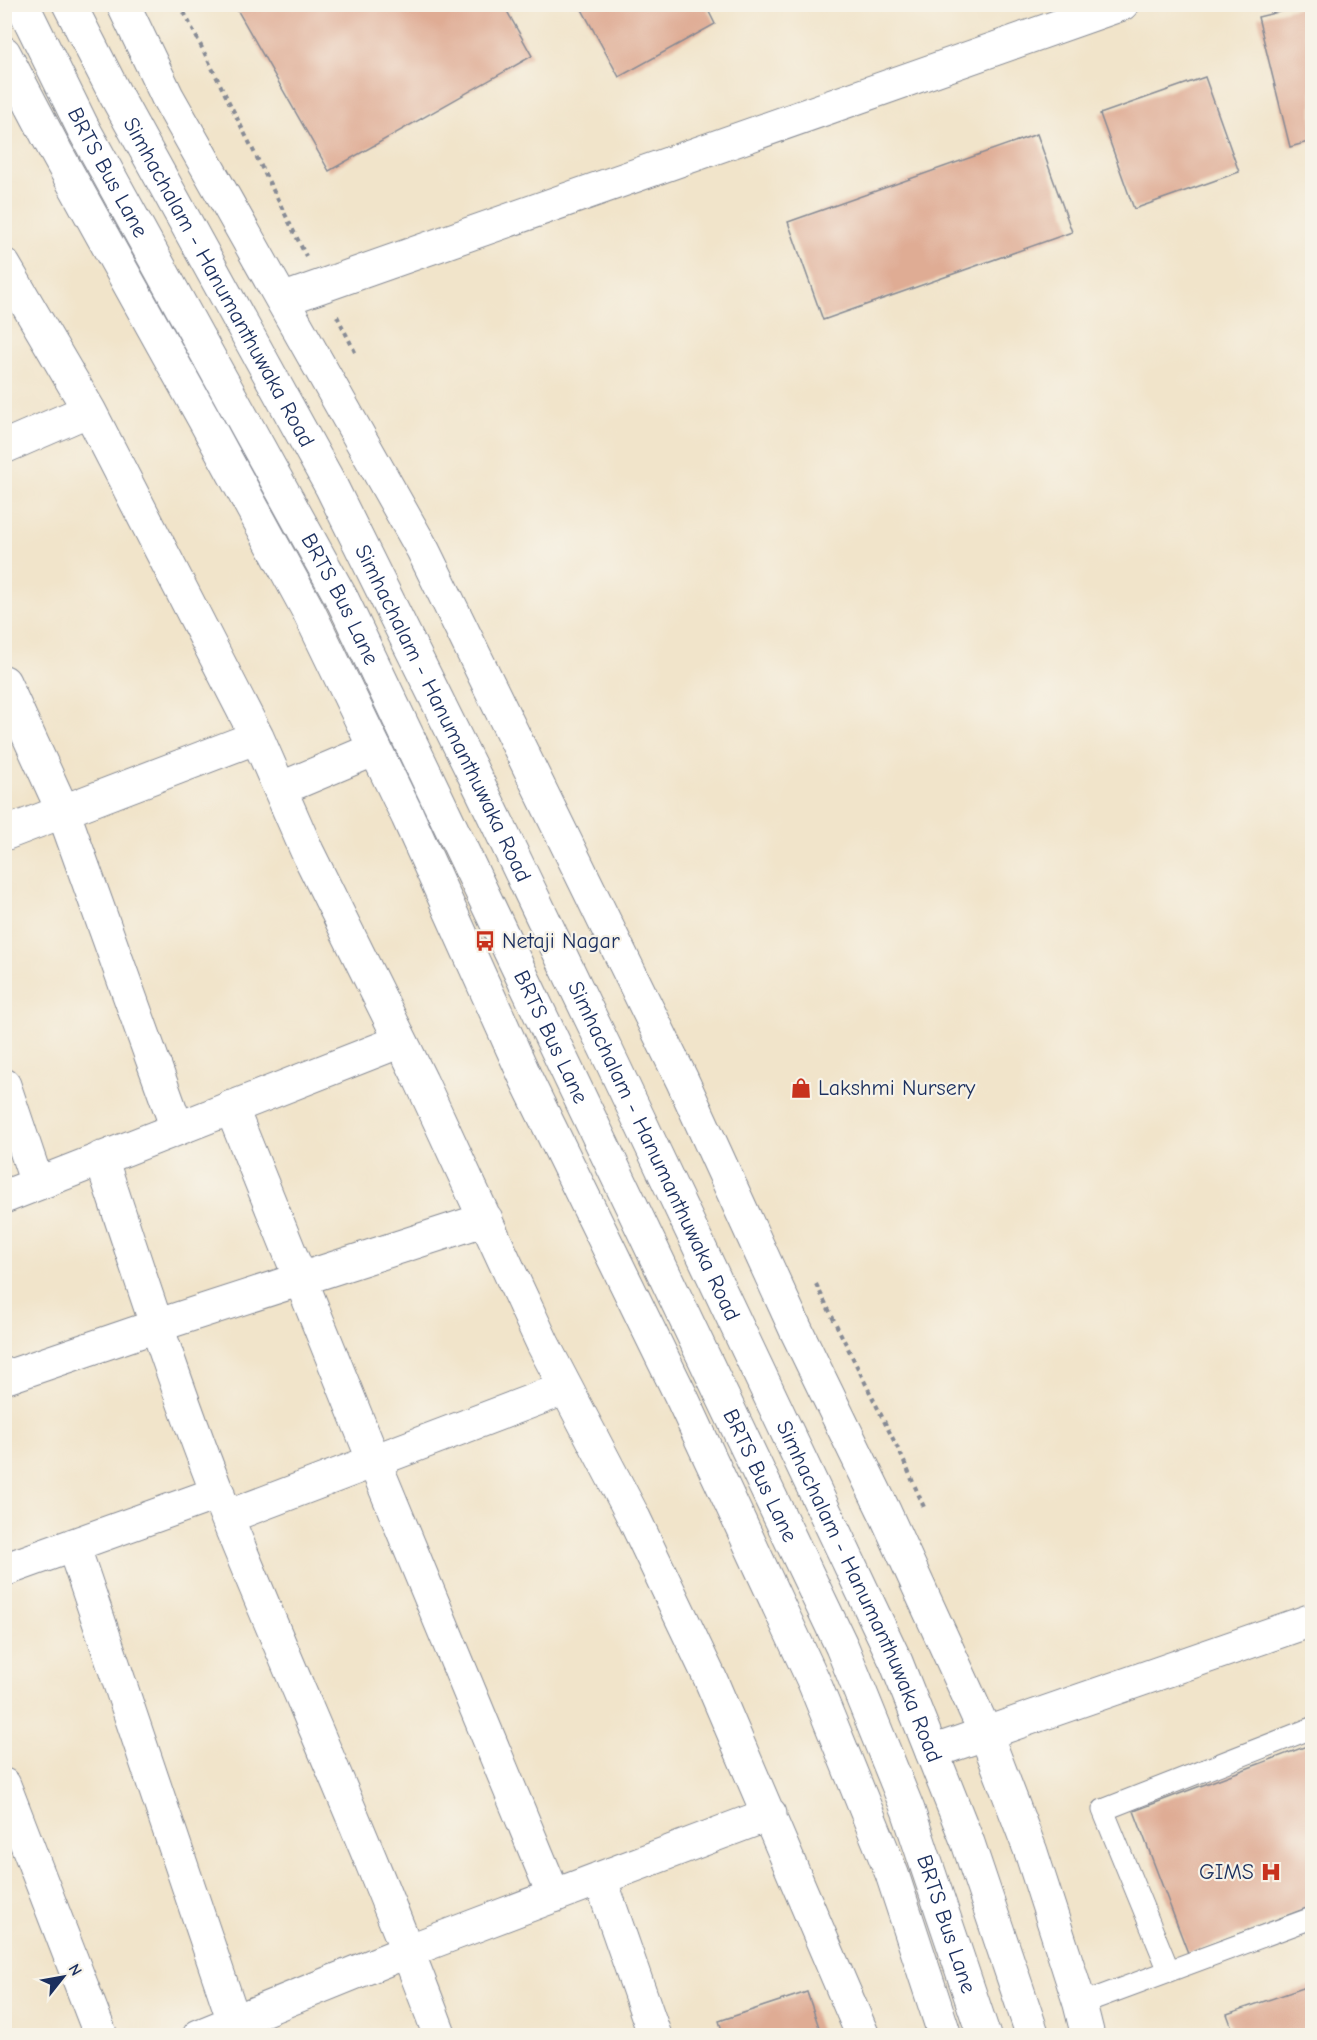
<svg xmlns="http://www.w3.org/2000/svg" width="1317" height="2040" font-family="'Comic Neue',sans-serif">
<style>
.building{fill:#dfac94}
.lines{fill:none;stroke-linecap:round;stroke-linejoin:round}
.lane-casing{stroke:#868a94;stroke-width:23}
.street-casing{stroke:#868a94;stroke-width:35}
.secondary-casing{stroke:#868a94;stroke-width:35}
.primary-casing{stroke:#868a94;stroke-width:35}
.path{stroke:#868a94;stroke-width:4;stroke-dasharray:4.5 4.5;stroke-linecap:butt}
.lane{stroke:#fff;stroke-width:21}
.street{stroke:#fff;stroke-width:33}
.secondary{stroke:#fff;stroke-width:33}
.primary{stroke:#fff;stroke-width:33}
.labels{text-anchor:middle;dominant-baseline:central;stroke-width:4.5;stroke-linejoin:round;paint-order:stroke}
.street-label{font-size:22px;fill:#1b2f5e;stroke:#f7f3e8}
.poi-label{font-size:22px;fill:#1b2f5e;stroke:#f7f3e8;text-anchor:start}
</style>
<rect width="100%" height="100%" fill="#f7f3e8"/>
<filter id="ink" filterUnits="userSpaceOnUse"><feTurbulence type="fractalNoise" baseFrequency=".0167" numOctaves="2"/><feDisplacementMap in="SourceGraphic" scale="12" xChannelSelector="R" yChannelSelector="G"/><feConvolveMatrix kernelMatrix="1 2 1 2 8 2 1 2 1" color-interpolation-filters="sRGB"/></filter>
<filter id="wash" filterUnits="userSpaceOnUse"><feTurbulence type="fractalNoise" baseFrequency=".008" numOctaves="4" result="noise"/><feDisplacementMap in="SourceGraphic" scale="24" xChannelSelector="R" yChannelSelector="G"/><feGaussianBlur stdDeviation="1.35" result="paint"/><feColorMatrix in="noise" values="0 0 0 0 0 0 0 0 0 0 0 0 0 0 0 0 0 1.4 0 .05"/><feComposite in="paint" operator="in"/></filter>
<g filter="url(#wash)">
<rect width="100%" height="100%" fill="#f1e4ca"/>
<g id="blocks">
<path class="building" d="M234 4H503L532 56 329 171Z
M579 4H705L715 24 619 77Z
M1312 4V141L1290 147 1258 17Z
M1205 77 1239 172 1134 209 1100 114Z
M1037 134 1072 232 823 320 788 222Z
M1312 1744V1906L1188 1953 1134 1811Z
M1312 1985V2036H1235L1227 2014Z
M807 1992 822 2036H724L719 2021Z"/>
</g>
</g>
<g filter="url(#ink)">
<use href="#blocks" fill-opacity="0" stroke="#868a94" stroke-width="1.5"/>
<g class="lines">
<g class="lane-casing">
<path id="lane" d="M1169 1971 1103 1810 1312 1728
M1080 2004 1312 1918"/>
</g>
<g class="street-casing">
<path id="street" d="M123 4 167 96 423 550 682 1080 796 1330 885 1513 985 1732 1031 1852 1080 2004 1088 2036
M4 265 89 410 257 737 307 851 421 1081 543 1344 632 1514 710 1678 863 2036
M282 300 1122 4
M4 447 89 410
M4 682 63 811 177 1128
M280 789 375 749
M4 834 257 737
M4 1085 37 1183
M231 1107 374 1461 554 1896
M101 1158C141 1279 180 1401 228 1520 298 1692 375 1861 440 2036
M4 1197 401 1041
M4 1378 156 1326 486 1219
M227 1517 566 1388
M73 1545 239 2036
M4 1570 218 1493
M932 1752 1312 1620
M4 1785 101 2036
M600 1878 655 2036
M199 2036 408 1951 770 1814"/>
</g>
<g class="secondary-casing">
<g id="secondary">
<path id="s1" d="M22 4 83 128 343 601 842 1647 908 1810 984 2036"/>
</g>
</g>
<g class="primary-casing">
<g id="primary">
<path id="s2" d="M69 4 115 94 331 486 482 791 608 1054 896 1662 968 1843 1033 2036"/>
<path d="M4 53 56 152 204 419 309 612 408 817 527 1081 683 1400 814 1682 892 1874 945 2036"/>
</g>
</g>
<path class="path" d="M180 4 306 256
M337 316 355 352
M816 1284 902 1457 924 1507"/>
<use href="#lane" class="lane"/>
<use href="#street" class="street"/>
<use href="#secondary" class="secondary"/>
<use href="#primary" class="primary"/>
</g>
</g>
<defs>
<g id="bus-bare" transform="scale(1.62)"><path d="M-5-6H5V4H4V6H2V4H-2V6H-4V4H-5ZM-3.5-4V0h7V-4ZM-3.5 1.2v1.5H-2V1.2ZM2 1.2v1.5H3.5V1.2Z" fill="#c8321e" stroke="#f7f3e8" stroke-width="2.5" paint-order="stroke"/></g>
<g id="shop-bare" transform="scale(1.62)"><path d="M-5-2.5h2.3a2.7 3.5 0 0 1 5.4 0H5L5.5 6h-11ZM-1.5-2.5h3a1.5 2.3 0 0 0-3 0Z" fill="#c8321e" stroke="#f7f3e8" stroke-width="2.5" paint-order="stroke"/></g>
<g id="hospital-bare" transform="scale(1.62)"><path d="M-5-5h3v3.5h4V-5h3V5h-3V1.5h-4V5h-3Z" fill="#c8321e" stroke="#f7f3e8" stroke-width="2.5" paint-order="stroke"/></g>
</defs>
<g fill-rule="evenodd">
<use href="#bus-bare" x="485" y="941"/>
<use href="#shop-bare" x="801" y="1088"/>
<use href="#hospital-bare" x="1271" y="1872"/>
</g>
<g class="labels">
<g class="street-label">
<text stroke="none"><textPath href="#s1" startOffset="189">BRTS Bus Lane</textPath></text>
<text stroke="none"><textPath href="#s2" startOffset="316">Simhachalam - Hanumanthuwaka Road</textPath></text>
<text stroke="none"><textPath href="#s1" startOffset="675">BRTS Bus Lane</textPath></text>
<text stroke="none"><textPath href="#s2" startOffset="802">Simhachalam - Hanumanthuwaka Road</textPath></text>
<text stroke="none"><textPath href="#s1" startOffset="1161">BRTS Bus Lane</textPath></text>
<text stroke="none"><textPath href="#s2" startOffset="1288">Simhachalam - Hanumanthuwaka Road</textPath></text>
<text stroke="none"><textPath href="#s1" startOffset="1647">BRTS Bus Lane</textPath></text>
<text stroke="none"><textPath href="#s2" startOffset="1774">Simhachalam - Hanumanthuwaka Road</textPath></text>
<text stroke="none"><textPath href="#s1" startOffset="2133">BRTS Bus Lane</textPath></text>
</g>
<g class="poi-label">
<text x="502" y="941">Netaji Nagar</text>
<text x="818" y="1088">Lakshmi Nursery</text>
<text x="1254" y="1872" text-anchor="end">GIMS</text>
</g>
</g>
<rect width="1317" height="2040" fill="none" stroke="#f7f3e8" stroke-width="24"/>
<g transform="translate(63 1977) rotate(59)" stroke="#f7f3e8" stroke-width="4.5" paint-order="stroke">
<path d="M0-4.5L10 22L0 15L-10 22Z" fill="#1b2f5e"/>
<text y="-9" font-size="16" font-weight="bold" text-anchor="middle" fill="#1b2f5e">N</text>
</g>
</svg>
